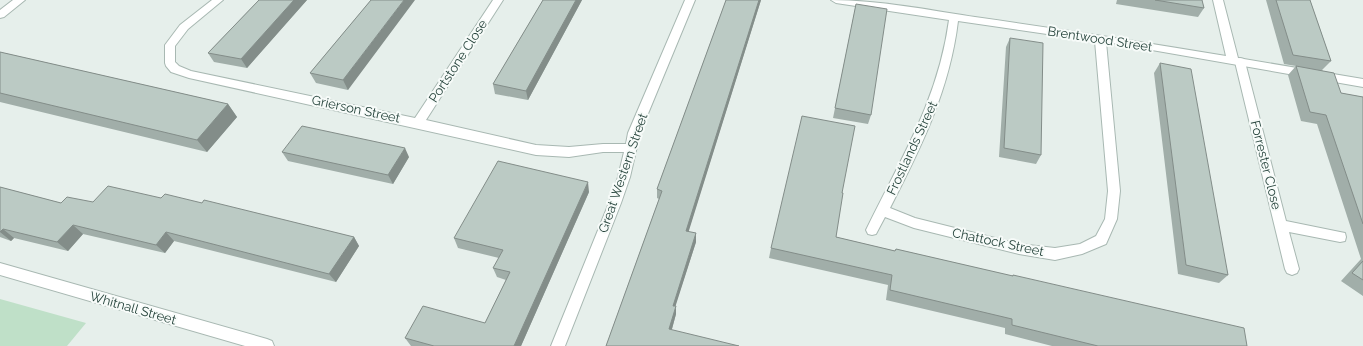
<svg xmlns="http://www.w3.org/2000/svg" width="1363" height="346" font-family="Raleway,sans-serif">
<style>
.green{fill:#bfe0c8}
.lines{fill:none;stroke-linecap:round;stroke-linejoin:round}
.service-casing{stroke:#a8b8b2;stroke-width:2}
.minor-casing{stroke:#a8b8b2;stroke-width:2}
.service{fill:#fff;fill-rule:evenodd}
.minor{fill:#fff;fill-rule:evenodd}
.wall{fill:#a1aea9}
.shaded-wall{fill:#838d89}
.building{fill:#bbcac4;stroke:#838d89}
.labels{text-anchor:middle;dominant-baseline:central;stroke-width:4;stroke-linejoin:round;paint-order:stroke}
.street-label{font-size:13px;fill:#24423a;stroke:#f7fbf9}
</style>
<rect width="100%" height="100%" fill="#e6efeb"/>
<path class="green" d="M0 299 86 323 67 346H0Z"/>
<g class="lines">
<g class="service-casing">
<path id="service" d="M1240 58 1244 59 1245 62 1286 221 1340 232 1345 233 1346 237 1345 241 1340 242 1289 232 1299 269 1297 273 1292 275 1287 273 1285 269 1235 62 1236 59Z"/>
</g>
<g class="minor-casing">
<path id="minor" d="M13 0H25L4 17 0 18V10Z
M212 0H223L188 29 175 46V62L179 66 191 71 415 118 493 0H503L426 120 536 145 569 147 603 144H626L628 133 685 0H695L640 133 630 177 621 203 565 346H551L609 203 618 177 624 152H603L569 157 536 155 189 78 171 72 166 66 165 63V45L180 25Z
M831 0C879 0 928 10 975 17 1059 29 1143 42 1226 56L1213 0H1223L1238 58 1363 79V87L1106 42 1120 191 1117 219 1106 244 1082 254 1055 260 1019 254 914 228 885 217 876 234 872 235 868 234 866 230C901 158 938 101 949 20L836 3ZM958 21 1095 41 1108 191 1105 219 1096 236 1080 244 1055 248 1019 244 915 218 890 208C921 148 950 89 958 21Z
M0 263 267 339 272 341 274 346H245L0 275Z"/>
</g>
<use href="#service" class="service"/>
<use href="#minor" class="minor"/>
</g>
<path class="wall" d="M259 0H307L247 68 214 62 208 53Z
M371 0 348 90 316 83 310 73Z
M543 0H582L528 100 495 94 493 84Z
M726 0H761L688 232 696 233V242L675 306 676 314 672 329 606 346 659 199 657 198V189Z
M1117 0H1202L1204 8 1198 17 1116 4Z
M1266 0H1310L1331 61 1322 70 1341 93 1363 97V296L1341 281 1361 259 1317 124 1301 121 1288 75 1296 66 1284 64Z
M856 4 871 115 868 124 833 118Z
M1010 38 1041 155 1036 164 999 157 1006 47Z
M0 52 228 104 237 117 207 152 0 102Z
M1160 63 1228 275 1219 283 1178 274 1154 73Z
M282 152 409 157 393 184 288 161Z
M0 187 61 203 93 202 161 198 354 237 359 246 336 282 174 241 165 253 83 234 68 251 14 238 11 241 0 237Z
M589 192 521 346H411L405 338 485 323 506 280 497 277 493 268 499 258 458 248 454 238Z
M842 193 836 237 895 251 896 249 1012 276 1013 275 1247 346H1052L1005 334V328L886 300 888 285 769 258 771 248Z"/>
<path class="shaded-wall" d="M294 0H307L247 68 241 59Z
M404 0H415L348 90 343 80Z
M576 0H582L528 100 526 91Z
M759 0H761L686 240V231Z
M228 104 237 117 207 152 197 140Z
M405 148 409 157 393 184 388 175Z
M588 182 589 192 521 346H514Z
M73 225 83 234 68 251 57 242Z
M3 229 14 238 11 241 0 232Z
M166 232 174 241 165 253 156 245Z
M696 233V242L673 314V306Z
M354 237 359 246 336 282 329 274Z
M676 306V314L670 336 669 329Z"/>
<path class="building" d="M259 0H294L241 59 208 53Z
M371 0H404L343 80 310 73Z
M543 0H576L526 91 493 84Z
M726 0H759L686 231 696 233 673 306H676L669 329 739 346H606L662 191 657 189Z
M1155 0H1202L1204 8Z
M1276 0H1310L1331 61 1293 55Z
M856 4 887 9 871 115 835 108Z
M1010 38 1043 43 1041 155 1004 148Z
M0 52 228 104 197 140 0 93Z
M1160 63 1191 69 1228 275 1186 265Z
M1296 66 1334 73 1341 93 1363 97V224L1326 115 1310 112Z
M802 116 855 126 842 193H843L836 237 895 251 896 249 1013 276V275L1244 328 1247 346H1098L1012 325V319L890 290 892 275 771 248Z
M302 126 405 148 388 175 282 152Z
M498 161 588 182 514 346H434L405 338 423 306 485 323 510 272 493 268 503 250 454 238Z
M108 186 161 198 165 194 202 203 204 200 354 237 329 274 166 232 156 245 73 225 57 242 3 229 0 232V187L61 203 67 197 93 202Z
M1363 261V280L1352 273Z"/>
<g class="labels">
<g class="street-label">
<text transform="translate(1100 39) rotate(9)">Brentwood Street</text>
<text transform="translate(458 61) rotate(-57)">Portstone Close</text>
<text transform="translate(356 109) rotate(12)">Grierson Street</text>
<text transform="translate(912 148) rotate(-65)">Frostlands Street</text>
<text transform="translate(1266 165) rotate(76)">Forrester Close</text>
<text transform="translate(623 173) rotate(-71)">Great Western Street</text>
<text transform="translate(998 242) rotate(12)">Chattock Street</text>
<text transform="translate(133 308) rotate(16)">Whitnall Street</text>
</g>
</g>
</svg>
